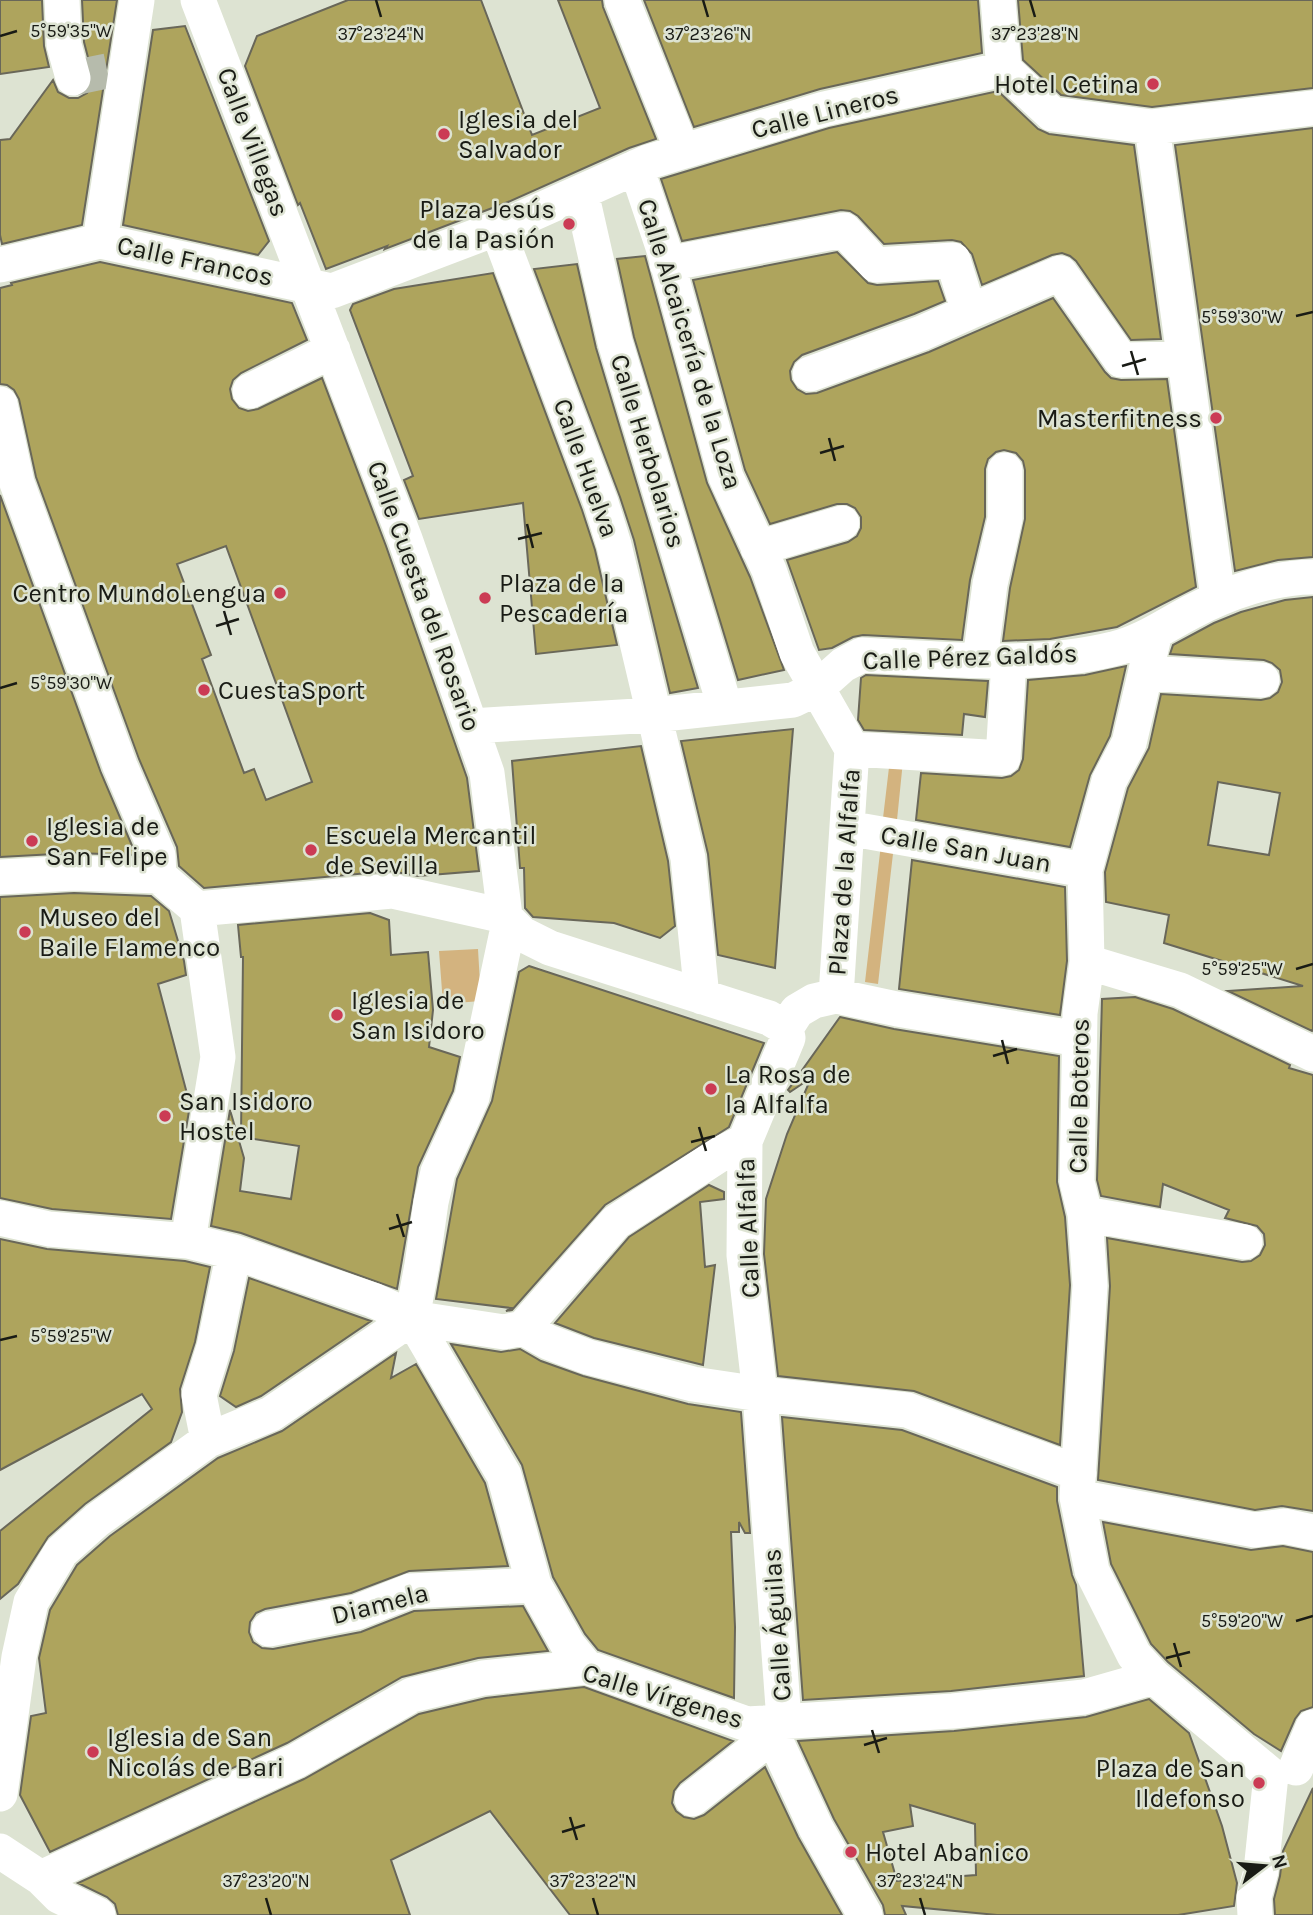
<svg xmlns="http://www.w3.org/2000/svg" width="1313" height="1915" font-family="Karla,sans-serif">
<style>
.green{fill:#d3b37f}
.building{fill:#aea45d;stroke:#696759;stroke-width:2;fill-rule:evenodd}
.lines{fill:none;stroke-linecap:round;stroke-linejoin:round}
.street-tunnel{stroke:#b6bbac;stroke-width:35;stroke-dasharray:35 18;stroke-linecap:butt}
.street{stroke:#fff;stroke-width:35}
.ticks{fill:none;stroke:#191b15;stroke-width:2.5}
.poi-dot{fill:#cb3b54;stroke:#dde3d2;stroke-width:2.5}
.labels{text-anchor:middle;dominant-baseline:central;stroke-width:5;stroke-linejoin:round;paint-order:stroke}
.poi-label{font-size:26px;fill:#191b15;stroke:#dde3d2;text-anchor:start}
.street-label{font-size:26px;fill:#191b15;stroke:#dde3d2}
.ticks-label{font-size:18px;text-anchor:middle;fill:#191b15;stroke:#dde3d2;stroke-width:5;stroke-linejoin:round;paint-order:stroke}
</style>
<rect width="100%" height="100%" fill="#dde3d2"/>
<path class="green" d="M890 759 903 761 897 820 883 818Z
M881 844 894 845 878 984 865 982Z
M478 949 481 1001 443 1004 439 951Z"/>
<path class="building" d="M0 0H42L44 46 49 67 0 74Z
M82 0H117L82 225 2 244 0 235V140L10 139 53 80 58 92 69 98H78L87 93 92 84V73L84 42Z
M348 0H481L532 135 600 108 558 0H602L603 7 656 139 629 148 508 202 385 249 387 246 326 269 300 203 298 205 245 66 257 36Z
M644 0H978L982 53 820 89 694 127Z
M1018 0H1313V88L1152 107 1061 95 1023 60Z
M185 26 269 241 258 255 123 225 153 30Z
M998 91 1038 129 1049 134 1134 145 1161 339 1131 340 1076 261 1070 256 1062 253 1052 255 982 285 972 254 961 242 952 240 884 244 858 216 850 211 841 210 682 241 661 179 829 128Z
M1313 128V557L1278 560 1235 571 1175 145Z
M837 252 868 283 877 285 938 281 945 301 914 314 802 355 794 362 790 371 791 380 797 389 806 394 817 393 929 352 1053 298 1105 372 1111 378 1121 380 1167 379 1196 587 1117 627 1050 639 1003 641 1010 588 1025 519V470L1023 461 1016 453 1004 450 996 452 988 459 985 469V517L970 580 962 640 863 635 853 637 832 648 819 650 787 560 848 542 857 536 861 528V517L855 508 847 504H837L770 524 745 470 693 280Z
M645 256 707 483 750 577 784 670 738 680 634 337 617 259Z
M100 262 292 303 307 340 241 373 233 380 230 389 232 399 239 408 248 411 258 409 322 378 386 546 467 778 479 871 418 876 390 871 204 888 179 866 177 847 139 759 36 477 19 399 14 390 7 385 0 384V288L12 285 11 283ZM226 546 312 782 266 800 254 769 244 773 202 659 211 655 177 564Z
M577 264 596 348 698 688 670 693 634 540 620 497 534 269Z
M493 273 582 510 595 550 617 645 536 654 523 503 419 519 404 480 413 476 350 310 353 304 394 289Z
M0 495 101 773 136 855 73 853 0 857Z
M1313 597V1029L1312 1031 1228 991 1303 986 1164 943 1169 915 1106 902 1105 872 1128 788 1149 748 1161 694 1261 700 1270 698 1278 692 1282 682 1280 670 1272 663 1264 660 1170 654 1173 645 1214 623 1241 612 1285 600ZM1218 782 1280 793 1269 855 1208 845Z
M1126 666 1110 736 1090 775 1070 847 916 820 921 773 1002 778 1011 776 1019 770 1023 759 1028 680 1085 675Z
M866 675 988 681 985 717 964 714 962 735 864 730 858 720 861 678Z
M793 729 789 778 775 968 718 955 708 854 681 741Z
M641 746 668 861 675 926 660 938 614 923 533 917 525 908 524 868H520L512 761Z
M912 860 1065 887 1067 961 1060 1015 899 989Z
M74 893 151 896 169 911 184 961 186 975 158 984 190 1105 171 1219 52 1209 0 1198V897Z
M370 913 389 920 391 955 428 952 433 1010 429 1047 460 1057 453 1091 418 1167 397 1289 241 1233 211 1226 230 1110 244 1158 240 1191 291 1199 299 1146 241 1137 243 957H241L238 925Z
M529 966 764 1043 729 1127 605 1205 512 1310 506 1311 511 1308 436 1299 457 1179 492 1101 519 972Z
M1135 997 1173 1009 1290 1065 1289 1068 1313 1075V1511L1282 1506 1255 1510 1098 1480 1110 1286 1107 1238 1242 1262 1251 1261 1260 1255 1265 1245 1264 1234 1257 1226 1225 1218 1229 1210 1163 1184 1160 1207 1101 1196 1097 1180 1102 999Z
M840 1017 894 1029 1059 1056 1057 1182 1065 1217 1070 1285 1060 1445 914 1391 778 1376 764 1254 766 1199 787 1134 811 1078 790 1092 788 1090Z
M709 1185 724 1192V1199L700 1202 705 1267 715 1265 703 1365 594 1338 555 1323 629 1237Z
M0 1239 47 1249 185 1261 210 1267 195 1342 180 1389 182 1412 171 1442 85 1504 48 1537 18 1584 0 1599V1531L152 1409 142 1394 0 1470Z
M249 1278 365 1319 371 1321 261 1396 236 1407 220 1396 234 1351Z
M451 1344 501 1352 520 1349 541 1361 583 1376 688 1404 741 1412 750 1533H745L739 1522V1532H731L735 1627 734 1698 598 1650 585 1634 553 1577 522 1465Z
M396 1353 391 1378 416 1364 485 1483 508 1566 409 1571 351 1593 265 1609 256 1613 250 1622 249 1632 253 1642 262 1648 273 1649 361 1632 414 1611 523 1606 548 1651 478 1658 402 1677 287 1743 50 1852 20 1795 31 1716 46 1713 39 1658 50 1610 77 1565 110 1536 218 1458 282 1431Z
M782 1417 902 1430 1057 1487V1501L1072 1575 1076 1585 1084 1676 951 1691 803 1700Z
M1103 1522 1251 1550 1283 1546 1313 1552V1707L1301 1711 1295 1719 1281 1751 1254 1734 1168 1662 1151 1644 1111 1564Z
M584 1687 733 1741 680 1783 674 1791 672 1803 676 1811 684 1817 694 1819 704 1815 765 1767 798 1837 842 1915H570L490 1811 391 1860 410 1915H118L115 1904 107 1897 78 1883 304 1779 419 1714 486 1698Z
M1149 1699 1189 1733 1222 1826 1237 1883 1234 1906 1178 1915H997L902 1906 906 1915H885L883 1905 834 1819 798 1741 954 1731 1086 1717ZM910 1805 975 1824 976 1875 897 1881 883 1832 913 1826Z
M1313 1788V1915H1275L1274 1899 1280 1876 1283 1851Z"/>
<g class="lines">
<path class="street-tunnel" d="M73 78 126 67"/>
<path class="street" d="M62 0 64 45 73 78
M198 0 405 539 487 773 507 932 472 1097 438 1172 431 1202 422 1265 412 1318
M622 0 682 150
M998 0 1004 69
M1004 69 1052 114 1152 127 1313 108
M1152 127 1218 598
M636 167 664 250 726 477 769 570 797 653 852 749
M581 192 615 342 725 707
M497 228 601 503 614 545 688 858 702 997
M100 241 137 0
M667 264 844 230 876 265 953 260 969 312 1060 273 1121 360 1184 359
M0 265 100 241 332 291 516 221 648 162 824 109 1004 69
M810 374 922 333 969 312
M250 391 333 350
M0 404 17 483 120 766 158 855 159 876 197 909 218 1057 188 1241
M758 548 842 523
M1155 632 1129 743 1109 781 1085 870 1087 962 1080 1013 1077 1182 1085 1214 1090 1285 1077 1497 1092 1571 1134 1655 1154 1677 1271 1775
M980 660 990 584 1005 519V470
M1147 673 1262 680
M471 726 654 715 793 700 816 689 843 665 862 655C946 659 1032 669 1113 649 1141 643 1166 625 1191 612 1227 593 1272 577 1313 577
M852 749 1003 758 1009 661
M847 828 1085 870
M0 877 74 873 159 876
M197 909 392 891 504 916
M504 916 522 934 550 948 769 1018 786 1028
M1087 962 1180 990 1313 1054
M836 996 852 749
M786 1028 788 1038 745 1141 744 1255 760 1394 784 1721 773 1735 816 1828 865 1915
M786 1028 797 1011 814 1001 836 996 897 1009 1079 1039
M1085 1214 1245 1242
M0 1218 49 1229 188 1241 234 1252 373 1300 412 1318 504 1332 523 1328 548 1342 588 1357 693 1384 760 1394 907 1410 1079 1473
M412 1318 504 1475 534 1585 568 1645 586 1667
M523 1328 616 1222 722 1153 745 1141
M208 1440 199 1395 214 1347 234 1252
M1077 1497 1255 1530 1284 1526 1313 1532
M269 1629 357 1612 410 1591 534 1585
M1296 1768 1313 1727
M0 1794 19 1657 31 1602 61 1552 97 1520 208 1440 271 1414 412 1318
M692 1799 773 1735
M0 1851 41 1878 59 1896 98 1915
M41 1878 296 1761 412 1695 483 1678 586 1667 747 1724 953 1711 1084 1697 1154 1677
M1255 1915 1254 1897 1261 1871 1271 1775"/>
</g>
<path class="ticks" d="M376 0 381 17M703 0 708 17M1030 0 1035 17M0 36 17 31M1296 316 1313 312M1131 351 1138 375M1122 366 1146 359M829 438 835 461M820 453 844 446M527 524 533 548M518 539 542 533M224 611 231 635M216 626 239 619M0 688 17 683M1296 969 1313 964M1002 1040 1008 1064M993 1056 1017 1049M699 1127 706 1151M691 1142 715 1136M397 1214 404 1237M389 1229 412 1222M0 1340 17 1336M1296 1621 1313 1616M1174 1643 1181 1667M1166 1658 1190 1652M872 1730 879 1753M864 1745 887 1738M570 1817 577 1840M562 1832 585 1825M266 1898 271 1915M593 1898 598 1915M920 1898 925 1915"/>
<g class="poi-dot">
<circle cx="1153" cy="84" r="7"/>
<circle cx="444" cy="134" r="7"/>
<circle cx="569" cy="224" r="7"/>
<circle cx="1216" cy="418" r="7"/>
<circle cx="280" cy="593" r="7"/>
<circle cx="485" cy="598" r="7"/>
<circle cx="204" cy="690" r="7"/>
<circle cx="32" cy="841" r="7"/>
<circle cx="311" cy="850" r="7"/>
<circle cx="25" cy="932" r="7"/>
<circle cx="337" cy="1015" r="7"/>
<circle cx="711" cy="1089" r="7"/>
<circle cx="165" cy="1116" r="7"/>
<circle cx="93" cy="1752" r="7"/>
<circle cx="1259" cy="1783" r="7"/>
<circle cx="851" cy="1852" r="7"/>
</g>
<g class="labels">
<g class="poi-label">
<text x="1139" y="84" text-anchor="end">Hotel Cetina</text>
<text x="458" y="119">Iglesia del<tspan x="458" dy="30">Salvador</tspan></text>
<text x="555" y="209" text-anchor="end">Plaza Jesús<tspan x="555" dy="30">de la Pasión</tspan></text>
<text x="1202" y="418" text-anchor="end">Masterfitness</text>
<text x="499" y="583">Plaza de la<tspan x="499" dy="30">Pescadería</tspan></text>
<text x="266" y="593" text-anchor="end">Centro MundoLengua</text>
<text x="218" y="690">CuestaSport</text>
<text x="46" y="826">Iglesia de<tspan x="46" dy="30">San Felipe</tspan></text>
<text x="325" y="835">Escuela Mercantil<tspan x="325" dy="30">de Sevilla</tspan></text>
<text x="39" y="917">Museo del<tspan x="39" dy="30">Baile Flamenco</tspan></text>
<text x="351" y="1000">Iglesia de<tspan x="351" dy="30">San Isidoro</tspan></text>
<text x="725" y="1074">La Rosa de<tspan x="725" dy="30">la Alfalfa</tspan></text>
<text x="179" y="1101">San Isidoro<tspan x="179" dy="30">Hostel</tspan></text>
<text x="107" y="1737">Iglesia de San<tspan x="107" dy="30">Nicolás de Bari</tspan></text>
<text x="1245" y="1768" text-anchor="end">Plaza de San<tspan x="1245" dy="30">Ildefonso</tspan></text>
<text x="865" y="1852">Hotel Abanico</text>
</g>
<g class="street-label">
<text transform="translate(825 112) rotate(-14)">Calle Lineros</text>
<text transform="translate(253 142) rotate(69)">Calle Villegas</text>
<text transform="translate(195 261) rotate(12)">Calle Francos</text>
<text transform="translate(690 344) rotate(73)">Calle Alcaicería de la Loza</text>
<text transform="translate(648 451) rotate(73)">Calle Herbolarios</text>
<text transform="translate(586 468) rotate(70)">Calle Huelva</text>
<text transform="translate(424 596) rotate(70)">Calle Cuesta del Rosario</text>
<text transform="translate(970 657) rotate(-2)">Calle Pérez Galdós</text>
<text transform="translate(966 849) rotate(10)">Calle San Juan</text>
<text transform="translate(844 872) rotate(-86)">Plaza de la Alfalfa</text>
<text transform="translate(1079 1096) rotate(-89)">Calle Boteros</text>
<text transform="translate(748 1228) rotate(-92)">Calle Alfalfa</text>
<text transform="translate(380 1604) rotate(-14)">Diamela</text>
<text transform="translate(777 1625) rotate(-94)">Calle Águilas</text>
<text transform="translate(663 1696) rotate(17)">Calle Vírgenes</text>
</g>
</g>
<g class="ticks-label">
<text x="71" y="37">5°59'35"W</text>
<text x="381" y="40">37°23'24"N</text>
<text x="708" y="40">37°23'26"N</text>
<text x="1035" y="40">37°23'28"N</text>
<text x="1242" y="323">5°59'30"W</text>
<text x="71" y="689">5°59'30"W</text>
<text x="1242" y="975">5°59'25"W</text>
<text x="71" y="1342">5°59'25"W</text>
<text x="1242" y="1627">5°59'20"W</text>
<text x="266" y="1887">37°23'20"N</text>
<text x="593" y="1887">37°23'22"N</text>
<text x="920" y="1887">37°23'24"N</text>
</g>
<g transform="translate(1264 1866) rotate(74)" stroke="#dde3d2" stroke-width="5" paint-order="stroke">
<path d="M0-5L12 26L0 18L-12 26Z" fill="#191b15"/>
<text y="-10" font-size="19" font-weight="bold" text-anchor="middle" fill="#191b15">N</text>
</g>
</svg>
